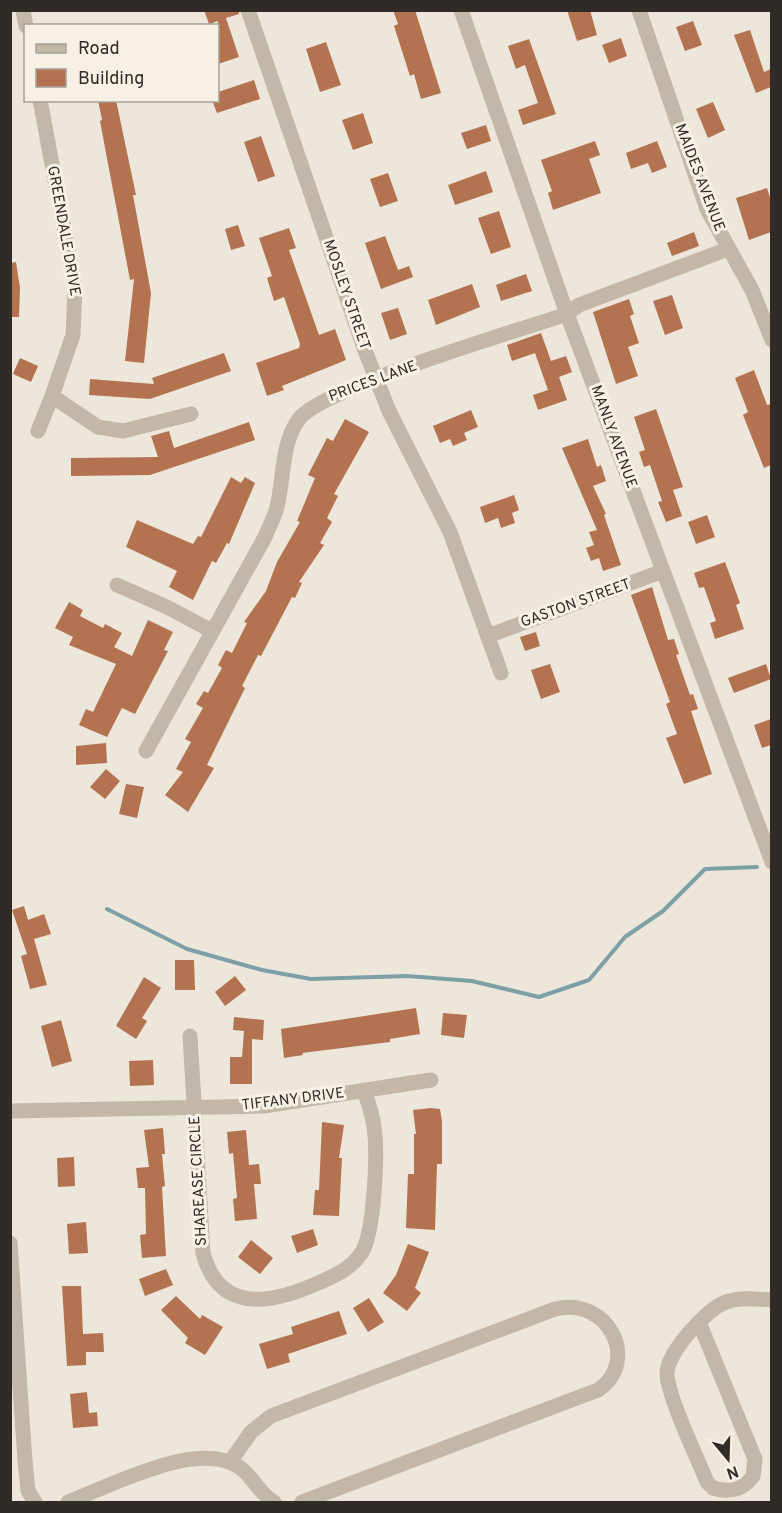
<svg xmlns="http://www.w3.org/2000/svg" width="782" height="1513" font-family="Overpass,sans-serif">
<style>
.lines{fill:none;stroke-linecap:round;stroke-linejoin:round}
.stream{stroke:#7da0a6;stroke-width:4}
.building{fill:#b47350}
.minor{stroke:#c3b7a8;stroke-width:15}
.labels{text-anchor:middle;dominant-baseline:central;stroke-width:6;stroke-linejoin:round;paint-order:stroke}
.street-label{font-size:15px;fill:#312b27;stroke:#f6f0e5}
</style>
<rect width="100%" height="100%" fill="#ede6da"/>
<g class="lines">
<path class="stream" d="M107 909 187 949 262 970 311 979 407 976 472 981 539 997 589 980 625 937 663 911 705 869 757 867"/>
</g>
<path class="building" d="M204 10H239V14L226 18 239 57 218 64V21L209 24Z
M393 10H415L441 93 421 99 414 74 410 76 394 26 398 24Z
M567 10H590L597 35 577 41Z
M693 21 702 45 685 51 676 27Z
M750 30 764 72 771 69V87L756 93 734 35Z
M621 38 627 56 609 63 602 45Z
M529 39 556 114 523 125 518 110 538 103 525 65 516 69 508 46Z
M326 42 341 85 320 92 306 49Z
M254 80 260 99 217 113 212 100H218V92Z
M98 100H116L136 195H133L151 293 144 363 125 361 134 279 130 280 100 121 102 120Z
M713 102 725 130 708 138 696 109Z
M363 113 373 143 353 150 342 120Z
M486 125 491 141 467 149 461 133Z
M261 136 275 176 258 182 244 142Z
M595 141 600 155 589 159 601 193 553 210 548 193 552 191 541 160Z
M657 141 667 167 652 173 648 163 631 169 626 153Z
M486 171 493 192 455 205 448 185Z
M388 173 398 201 380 207 370 179Z
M767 188 771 201V232L749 240 736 198Z
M499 211 511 247 491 254 478 218Z
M238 225 245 246 231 250 225 229Z
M289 228 296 248 289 250 319 335 335 329 346 360 282 386 284 390 267 396 256 363 299 348 300 344 284 297 274 301 267 278 272 276 259 238Z
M694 232 699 246 672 256 667 243Z
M385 236 398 270 409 266 413 277 381 289 365 243Z
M16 262 20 288 19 317H10V263Z
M526 274 532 291 501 301 496 285Z
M472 284 480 307 436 325 428 300Z
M672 295 683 328 665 335 653 301Z
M629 299 634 314 630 316 639 343 628 347 638 376 616 384 593 312Z
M398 308 407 334 390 340 381 313Z
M541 333 551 361 566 356 572 372 559 377 567 400 538 410 533 395 548 390 535 353 512 361 507 345Z
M224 353 231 371 150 399 89 395 90 379 154 384 152 378Z
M20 358 38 366 31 382 13 374Z
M754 370 767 405 771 404V465L764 468 743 415 748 412 735 378Z
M656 409 683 487 673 490 682 516 666 522 658 502 662 501 650 465 644 467 639 452 645 450 634 417Z
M471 410 478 427 464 433 467 440 453 446 450 439 440 443 433 426Z
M345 419 369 432 334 494 338 496 327 518 332 522 320 543 324 545 299 582 302 583 295 598 292 597 261 656 258 655 242 686 245 688 207 765 214 768 188 812 165 795 183 772 176 769 191 742 185 739 203 708 196 704 204 691 208 693 222 668 218 665 226 650 232 653 247 623 244 622 266 591 277 562 300 522 297 521 315 478 308 475 327 438 333 441Z
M249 422 255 440 150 475 71 476V458L158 457 151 436 169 431 174 448Z
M588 439 597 467 601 465 606 481 593 486 606 514 604 515 621 565 603 571 599 558 591 561 586 548 594 545 589 532 597 530 562 448Z
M231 477 241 483 245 477 255 483 229 544 227 543 216 563 212 561 193 600 169 587 177 571 126 547 137 520 193 544 198 536 201 537Z
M514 495 519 510 512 513 515 523 501 528 498 518 485 523 480 507Z
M707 515 715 537 696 544 688 522Z
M725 562 740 603 736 605 744 629 715 639 710 623 716 621 704 587 699 588 694 573Z
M652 587 668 640 674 639 679 654 676 655 690 695 693 694 698 709 691 711 712 774 684 784 666 738 677 734 666 704 670 702 631 595Z
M69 602 83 610 80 616 103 628 105 624 122 633 114 647 132 656 148 620 173 632 164 650 168 651 135 714 122 708 107 737 79 725 86 709 93 712 116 664 69 645 73 637 55 628Z
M536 632 540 646 525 651 520 637Z
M550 664 560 692 541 699 531 670Z
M766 664 771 679 734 693 728 678Z
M771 719V745L762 748 754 725Z
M106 743 107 763 76 765V746Z
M106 769 120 781 105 799 90 787Z
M126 784 144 787 137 818 119 814Z
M24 906 28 920 44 914 51 934 34 939 47 985 30 989 21 956 27 954 12 910Z
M175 960H194L195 990H175Z
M235 976 246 990 225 1006 215 992Z
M144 977 161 988 142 1018 147 1021 136 1039 116 1026Z
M416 1008 420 1034 390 1039V1042L302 1053 303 1055 284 1058 281 1029Z
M443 1013 467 1015 464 1038 441 1035Z
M234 1017 264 1020 263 1040 252 1039V1084H230V1057H242L244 1031 233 1030Z
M61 1020 72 1061 52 1067 41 1026Z
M153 1060 154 1085 130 1086 129 1061Z
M430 1108 440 1109 442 1121V1164H437L435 1230 406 1228 408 1174H414V1134H416L413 1110Z
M322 1122 344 1125 339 1158H342L339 1216 313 1215 315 1190H319Z
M163 1128 165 1154H162L165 1186 162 1187 166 1256 142 1258 140 1235 146 1234 145 1188H138L136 1168 149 1167 144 1130Z
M246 1130 249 1165 259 1164 261 1184H254L257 1219 235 1221 233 1199 237 1198 233 1153 229 1154 227 1132Z
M74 1157 75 1186 58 1187 57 1158Z
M86 1222 88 1253 69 1254 67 1224Z
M313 1229 318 1245 297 1253 291 1236Z
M251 1240 273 1258 260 1274 238 1257Z
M408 1244 429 1252 415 1288 421 1293 407 1311 383 1293 396 1275Z
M166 1269 173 1285 145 1296 139 1279Z
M62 1286H81L83 1334 103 1333 104 1352H86V1365L67 1366Z
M176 1296 200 1319 202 1315 223 1327 205 1355 185 1343 188 1338 161 1310Z
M369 1298 384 1322 368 1332 353 1308Z
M339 1311 347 1334 288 1354 290 1362 267 1369 259 1344 293 1334 291 1327Z
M87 1392 89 1413 97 1412 98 1426 73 1428 70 1394Z"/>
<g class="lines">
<path class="minor" d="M23 10 26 26
M248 10 364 348 389 411 450 532 501 673
M461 10 567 314 772 862
M639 10 707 209 752 290 772 340
M40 100 75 287 73 335 52 396
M38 431 52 396 98 427 123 431 191 414
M117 585 167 607 212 631
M488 636 663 571
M146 751 265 537C269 527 274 518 277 507 284 479 281 443 299 419 322 388 520 330 567 314L579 305 728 249
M190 1036 203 1253C219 1314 272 1304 318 1283 335 1276 352 1268 362 1252 374 1233 377 1159 375 1135 374 1119 369 1105 364 1090
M10 1111 264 1106 431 1080
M10 1243 25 1461 28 1491 35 1502
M699 1322 755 1459 753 1476C743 1490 730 1493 713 1488L707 1482C697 1457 668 1397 667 1374 666 1354 707 1308 726 1302 741 1297 756 1299 772 1300
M230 1462 251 1432 271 1416 555 1309C608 1296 641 1361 598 1390L302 1502
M68 1502C111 1486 197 1439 239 1467 253 1476 259 1494 274 1502"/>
</g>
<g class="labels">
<g class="street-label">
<text transform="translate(699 178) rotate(69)">MAIDES AVENUE</text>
<text transform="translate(63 231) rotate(80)">GREENDALE DRIVE</text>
<text transform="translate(346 295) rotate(71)">MOSLEY STREET</text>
<text transform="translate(373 382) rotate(-20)">PRICES LANE</text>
<text transform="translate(613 437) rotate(70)">MANLY AVENUE</text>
<text transform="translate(576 604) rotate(-20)">GASTON STREET</text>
<text transform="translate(293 1100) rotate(-7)">TIFFANY DRIVE</text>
<text transform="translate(199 1181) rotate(-93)">SHAREASE CIRCLE</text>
</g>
</g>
<rect width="782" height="1513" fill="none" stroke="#312b27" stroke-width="24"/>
<rect x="24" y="24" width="195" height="78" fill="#f6f0e5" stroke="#a7a199" stroke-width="1.5"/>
<rect x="36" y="44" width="30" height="9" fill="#c3b7a8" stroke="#a7a199" stroke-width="1.5"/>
<text x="78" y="54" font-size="18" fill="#312b27">Road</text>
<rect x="36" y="69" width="30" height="18" fill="#b47350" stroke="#a7a199" stroke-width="1.5"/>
<text x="78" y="84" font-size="18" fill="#312b27">Building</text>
<g transform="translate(728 1459) rotate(161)" stroke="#f6f0e5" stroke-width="4.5" paint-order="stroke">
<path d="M0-4.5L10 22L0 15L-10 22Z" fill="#312b27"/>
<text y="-9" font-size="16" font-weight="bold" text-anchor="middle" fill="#312b27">N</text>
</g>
</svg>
